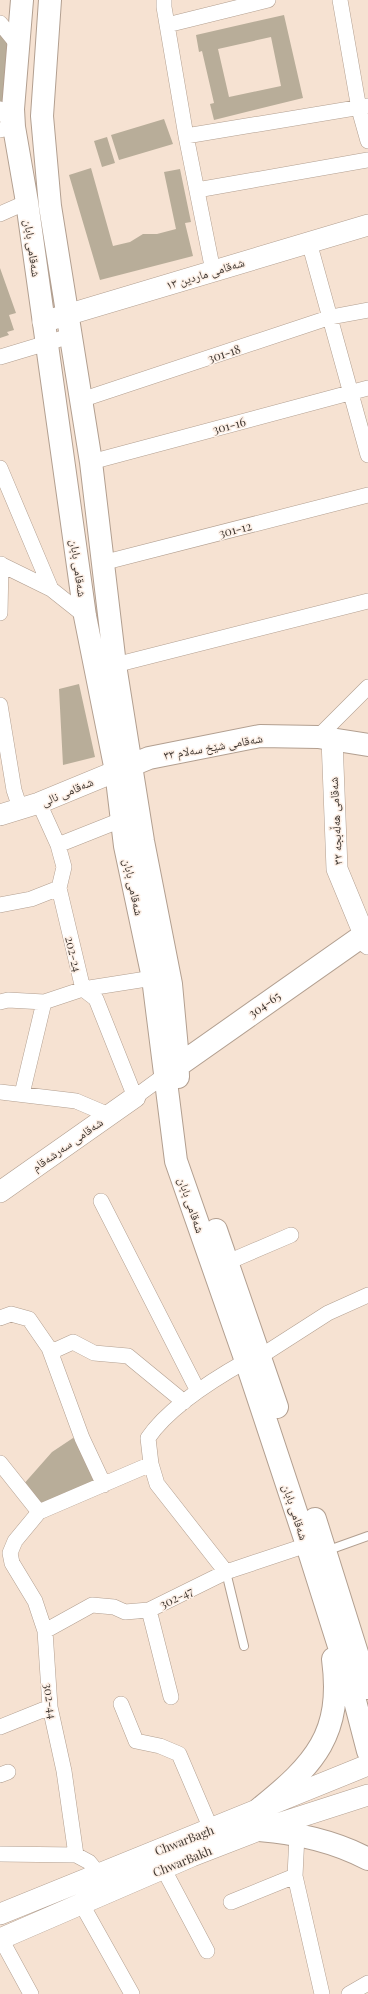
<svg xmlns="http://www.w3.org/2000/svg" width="368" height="1994" font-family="'Playfair Display','Noto Naskh Arabic',serif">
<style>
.building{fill:#b8ad99;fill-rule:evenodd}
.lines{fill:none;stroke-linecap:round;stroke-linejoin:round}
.lane-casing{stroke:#b29f90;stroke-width:10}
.street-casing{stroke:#b29f90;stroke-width:16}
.secondary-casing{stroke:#b29f90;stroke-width:22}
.primary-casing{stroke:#b29f90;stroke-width:24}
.lane{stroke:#fff;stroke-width:8}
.street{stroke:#fff;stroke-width:15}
.secondary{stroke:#fff;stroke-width:21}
.primary{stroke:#fff;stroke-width:22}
.labels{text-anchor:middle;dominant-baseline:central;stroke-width:3;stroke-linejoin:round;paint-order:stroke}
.street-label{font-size:12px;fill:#3e3630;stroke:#fdf0e7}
</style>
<rect width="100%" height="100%" fill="#f6e2d2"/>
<path class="building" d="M284 15 303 98 214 120 210 104 214 103 202 51 199 52 196 35ZM271 37 281 86 229 97 218 49Z
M0 23 15 49 8 120 0 108Z
M164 119 173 144 119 160 111 135Z
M107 137 115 163 102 167 94 141Z
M91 168 113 246 130 242 143 234H157L176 229 164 172 180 169 191 222 185 223 193 256 100 280 69 175Z
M0 268 16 313 9 315 14 330 7 332 9 335 0 338Z
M79 684 95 757 63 765 59 689Z
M73 1438 81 1442 100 1485 42 1508 22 1486 52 1452Z"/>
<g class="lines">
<g class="lane-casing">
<path id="lane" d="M326 1551 368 1536
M226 1572 244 1646"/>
</g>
<g class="street-casing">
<path id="street" d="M164 0V7L186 136 213 271
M340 0 359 109 368 141
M0 23 18 45
M167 25 268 0
M0 109 14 127 0 130
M186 136 368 106
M197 190 368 160
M0 214 27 202
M309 242 368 455
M0 357 70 336
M81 400 331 317 368 310
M91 462 368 388
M0 468 51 589 85 616
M102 563 368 495
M0 564 51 589
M0 613 1 564
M115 665 368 601
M0 705 14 790 20 808
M318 737 368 687
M39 803 58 845 64 867 59 888 83 989 96 999 135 1097 165 1075
M58 845 121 820
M0 905 31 899 59 888
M0 1002 8 1000 44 1002 83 989 153 978
M0 1092 76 1101 109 1115
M22 1094 44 1002
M101 1201 198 1391
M228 1262 291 1235
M0 1318 11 1314 29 1319 49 1348 82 1438 104 1485
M51 1352 73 1342 94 1353 128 1356 184 1402
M261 1356 328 1313 368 1295
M0 1463 39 1512
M226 1572 157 1484 151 1464 148 1438C169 1407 214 1379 246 1361
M149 1610 171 1697
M45 1631 92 1605 114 1607 125 1612 149 1610 226 1572 307 1545
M121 1704 136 1741 160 1746 179 1754 211 1829
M0 1727 50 1707
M0 1775 8 1772
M297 1835 295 1876 322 1994
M0 1854 76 1855 89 1862 98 1873
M76 1855 64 1771 50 1707 45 1631 35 1601 12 1563 10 1553 15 1541 39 1512 151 1464
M163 1868 207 1951
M231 1902 295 1876
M81 1903 132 1994
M1 1939 31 1994
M349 1994 368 1983"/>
</g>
<g class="secondary-casing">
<path id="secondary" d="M43 322 368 225
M332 739 337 869 368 944
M0 815 39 803 131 765
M0 1192 135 1097
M0 1914 368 1765
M0 1939 192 1856 259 1830 368 1795"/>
</g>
<g class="primary-casing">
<path id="primary" d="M22 0 13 109 14 127 27 202 85 616 116 771 125 846 153 978 176 1161 246 1361 307 1545 349 1678 368 1751
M50 0 42 116 50 206 91 462 115 665 143 841 171 984 177 1049 178 1077
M132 765 149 758 260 736 318 737 368 745
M169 1072 368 932
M216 1230 277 1407
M315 1519 368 1688
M259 1809C315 1764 343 1734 333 1659
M259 1830C298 1833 334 1841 368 1859"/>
</g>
<use href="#lane" class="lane"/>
<use href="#street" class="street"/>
<use href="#secondary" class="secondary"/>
<use href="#primary" class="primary"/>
</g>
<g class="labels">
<g class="street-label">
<text transform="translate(33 248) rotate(82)">شەقامی بابان</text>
<text transform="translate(205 273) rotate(-17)">شەقامی ماردین ١٣</text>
<text transform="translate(224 353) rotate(-18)">301-18</text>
<text transform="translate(229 425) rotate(-15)">301-16</text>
<text transform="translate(235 529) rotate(-14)">301-12</text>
<text transform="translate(79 568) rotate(82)">شەقامی بابان</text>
<text transform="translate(213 746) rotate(-10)">شەقامی شێخ سەلام ٣٣</text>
<text transform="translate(67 791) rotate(-23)">شەقامی نالی</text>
<text transform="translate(335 821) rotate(-93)">شەقامی هەڵەبجە ٣٢</text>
<text transform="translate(134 887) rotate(78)">شەقامی بابان</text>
<text transform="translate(74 954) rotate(77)">202-24</text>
<text transform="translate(264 1004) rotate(-35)">304-65</text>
<text transform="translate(67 1144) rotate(-35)">شەقامی سەرشەقام</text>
<text transform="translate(192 1205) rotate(71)">شەقامی بابان</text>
<text transform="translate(296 1512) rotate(72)">شەقامی بابان</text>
<text transform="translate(176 1597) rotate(-25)">302-47</text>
<text transform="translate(51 1701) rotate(82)">302-44</text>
<text transform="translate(184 1840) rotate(-21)">ChwarBagh</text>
<text transform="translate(182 1861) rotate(-22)">ChwarBakh</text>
</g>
</g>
</svg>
